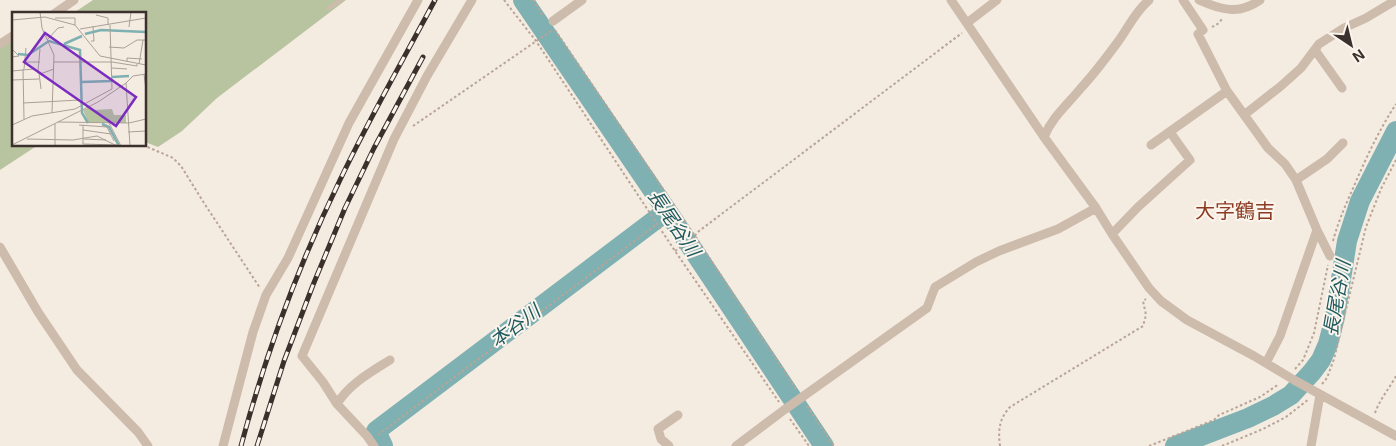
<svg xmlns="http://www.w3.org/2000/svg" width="1396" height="446" font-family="Inter,'Noto Sans JP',sans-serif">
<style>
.green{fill:#b8c4a0}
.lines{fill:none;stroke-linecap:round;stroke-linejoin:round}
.river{stroke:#7fb0b2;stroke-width:20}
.path{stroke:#b9a596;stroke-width:2;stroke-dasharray:2.5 2.5;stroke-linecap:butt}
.service{stroke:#cdbbac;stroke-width:4.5}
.minor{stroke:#cdbbac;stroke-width:9}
.rail-casing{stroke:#3b302b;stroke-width:5}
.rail{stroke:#fbf5ee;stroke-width:3;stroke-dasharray:9;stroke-linecap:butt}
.labels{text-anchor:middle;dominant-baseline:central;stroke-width:4;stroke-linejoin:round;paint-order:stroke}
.water-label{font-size:19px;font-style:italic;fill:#1f5a5e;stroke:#fbf5ee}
.quarter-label{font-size:20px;fill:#8c3b22;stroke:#fbf5ee}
.inset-river{fill:none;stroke:#7fb0b2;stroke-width:2.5}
.inset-road{fill:none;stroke:#aaa098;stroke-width:1}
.view{fill:#7b2cbf;fill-opacity:0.15;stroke:#7b2cbf;stroke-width:2.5}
.inset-edge{fill:none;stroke:#3b302b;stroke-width:2.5}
</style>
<rect width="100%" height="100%" fill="#f4ebe1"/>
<path class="green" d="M93 0H346L217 98 182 131 158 147 145 142V14H72Z
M14 39V145H38L0 170V47Z"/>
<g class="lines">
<path class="river" d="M523 0 667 211 824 446
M383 446 376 431 667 211
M1175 446 1248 418 1273 406 1291 395 1312 372 1321 360 1328 344 1335 317 1347 241 1360 201 1396 131"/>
<path class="path" d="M504 0 536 41 675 251 779 402
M533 0 544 17
M1212 27 1219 23 1222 19
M555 30 695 236 796 389
M413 126 551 31
M143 145 173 158 181 166 204 203 260 288
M1333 241C1338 222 1346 204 1354 186 1366 158 1379 130 1396 104
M675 251 692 239 699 231 962 33
M1295 369 1303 360 1314 333 1328 265
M1322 384 1327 378 1334 359 1366 227 1381 189 1396 160
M807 406 834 446
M1375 413C1380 399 1389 389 1396 376
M790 419 809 446
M378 435 657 224
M1000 446C998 430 999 419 1010 407L1143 326 1146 315 1143 301 1146 299
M1149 446 1214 420 1219 415 1260 397 1279 384
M1222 446 1263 429 1286 417 1309 399"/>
<path class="service" d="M329 8 341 0"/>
<path class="minor" d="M951 0 1044 137 1096 208 1112 234 1149 288 1161 301 1187 320 1254 356 1294 380 1396 436
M1183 0 1203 30 1198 34 1227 91 1268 148 1285 164 1296 180 1317 230 1330 256
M1199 0C1221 10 1239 15 1260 0
M54 14 74 0
M553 21 582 0
M967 23 997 0
M0 44 14 35
M1315 50 1342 88
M1244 115 1281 86 1301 68 1319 44 1344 28 1366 18 1396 0
M1044 137C1052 117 1068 104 1081 88 1094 74 1106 58 1117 43 1129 27 1134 13 1149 0
M1151 145 1227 91
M1296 180 1327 159 1343 143
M1112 234 1138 207 1190 160 1170 132
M0 247 38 312 77 370 138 432 148 446
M1266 363 1280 336 1317 230
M337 404C349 384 371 372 390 360
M223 446 253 332 266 295 288 258 349 123 418 0
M374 446 367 436 337 404 323 382 302 356 394 139 427 76 472 0
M669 446 661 439 658 429 678 415
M736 446 784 410 927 308 935 287 976 262 999 251 1058 229 1096 208
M1311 446 1320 395"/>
<g class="rail-casing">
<path id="rail" d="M241 446C265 356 299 264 340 180 369 119 403 60 435 0
M257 446 284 361 313 285 345 208 374 148 423 57"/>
</g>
<use href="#rail" class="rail"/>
</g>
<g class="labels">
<g class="water-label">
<text transform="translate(674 223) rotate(56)">長尾谷川</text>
<text transform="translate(1337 298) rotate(-80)">長尾谷川</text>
<text transform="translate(515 326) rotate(-37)">本谷川</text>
</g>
<g class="quarter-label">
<text x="1235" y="211">大字鶴吉</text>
</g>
</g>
<g transform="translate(12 12)">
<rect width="134" height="134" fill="#f4ebe1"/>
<path d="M78 95 81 98 100 97 102 103H114V111L76 110 71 98Z" fill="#b8c4a0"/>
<path class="inset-river" d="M73 22 89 18 134 20M52 32 70 24M6 42 16 43 37 29 68 38 70 101 76 111M100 65 117 64M70 70 99 69V66M90 112 97 115 107 134"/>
<path class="inset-road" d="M28 0 30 16 42 43 40 101M84 3 96 6V13M43 6H63V13M0 8 33 5 63 13 88 44 134 53M117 15 119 0M68 17 134 6M35 28 46 16 52 15M79 29H82L81 14M97 35 112 36 125 28H134M0 37 7 44 0 45M12 50H28M42 50H100L125 54V52M115 50V46L130 47M127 52 131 28M100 56 115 57M11 57 12 107M12 57 14 36M0 59 22 57 28 62 42 57M26 59 28 37M27 61 29 77M132 62 134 78M0 68 27 67M11 91 68 88M46 110 117 111 134 107M97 111 109 134M43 112V134M0 113 20 104 63 97 100 77 98 13M67 113 95 115 102 129M71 113V132M71 118 99 122M116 120 134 119M15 127 61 128 85 124 105 134M72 127 94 128M71 132 105 133M0 133 86 90 114 71M118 134 114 71 121 64 134 62"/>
<path class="view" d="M33 21 124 85 104 114 12 50Z"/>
<rect width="134" height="134" class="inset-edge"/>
</g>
<g transform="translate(1351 45) rotate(145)" stroke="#fbf5ee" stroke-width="4" paint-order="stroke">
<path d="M0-4L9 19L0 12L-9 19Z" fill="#3b302b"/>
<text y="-8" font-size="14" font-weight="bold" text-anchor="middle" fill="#3b302b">N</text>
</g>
</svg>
